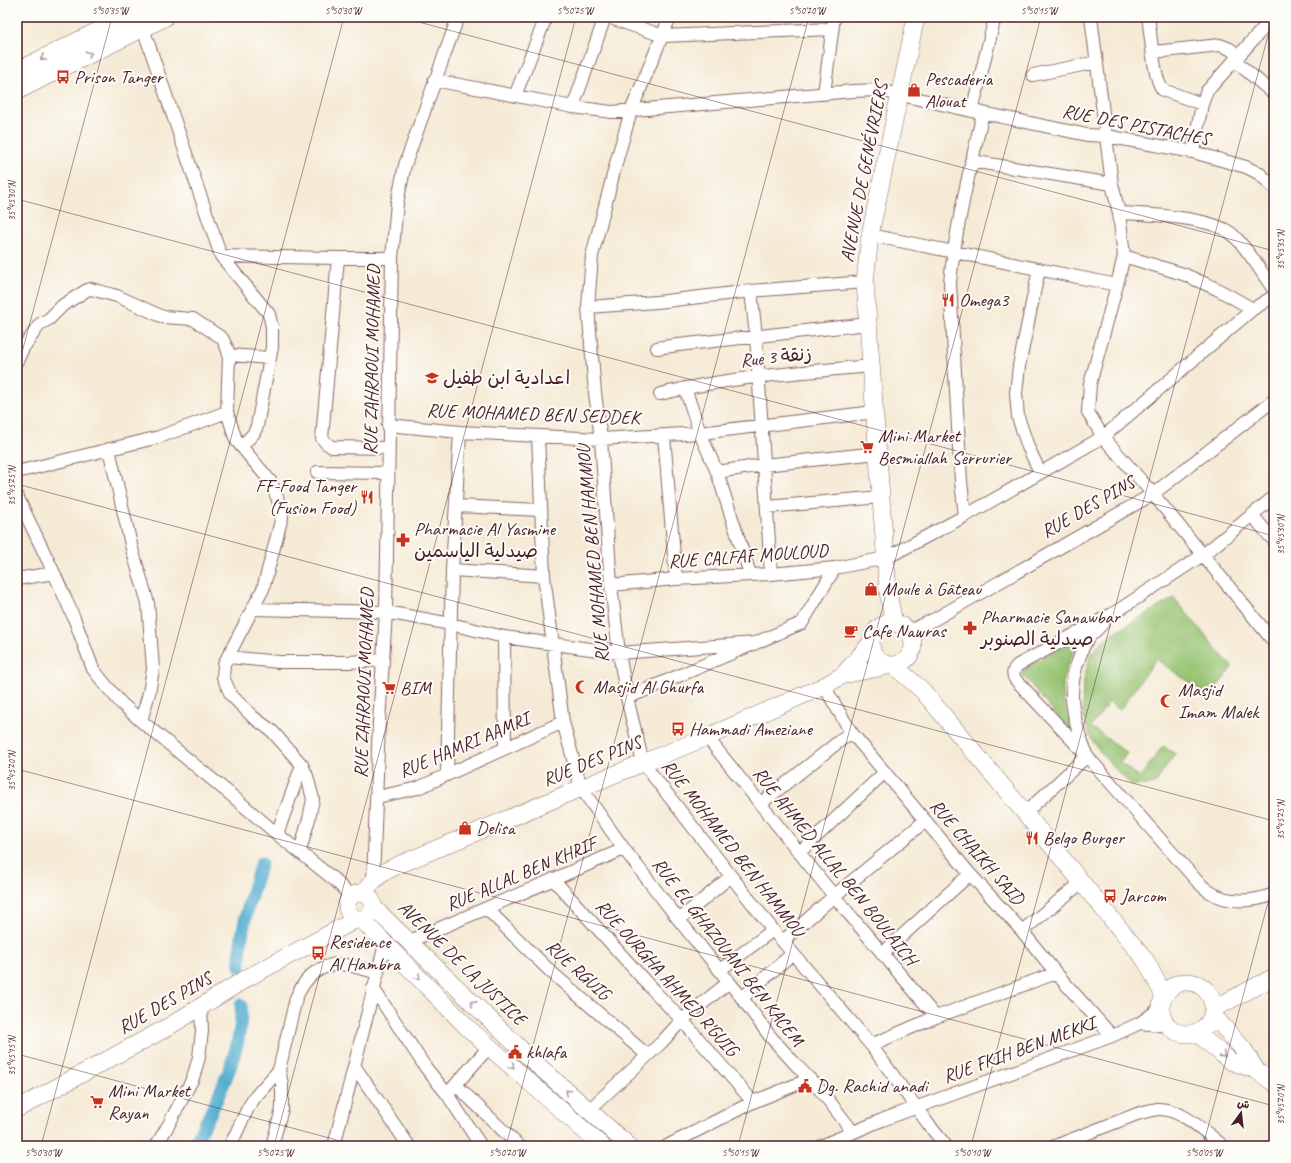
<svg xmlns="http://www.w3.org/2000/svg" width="1291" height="1163" font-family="Caveat,'Playpen Sans Arabic',sans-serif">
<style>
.green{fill:#95c26f;stroke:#70704d}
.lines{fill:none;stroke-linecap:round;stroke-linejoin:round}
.canal{stroke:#51accf;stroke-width:13}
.street-casing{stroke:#866666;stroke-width:14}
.secondary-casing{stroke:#866666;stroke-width:18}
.primary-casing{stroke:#866666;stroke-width:20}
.street{stroke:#fff;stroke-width:12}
.secondary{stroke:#fff;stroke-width:17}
.primary{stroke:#fff;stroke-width:19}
.oneway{stroke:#ae9aa0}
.ticks{fill:none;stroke:#4a1f2b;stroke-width:1;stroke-opacity:0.45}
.labels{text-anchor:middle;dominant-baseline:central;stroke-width:4;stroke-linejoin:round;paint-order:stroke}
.poi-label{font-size:19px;fill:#4a1f2b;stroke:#fdfcf7;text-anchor:start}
.street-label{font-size:19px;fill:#4a1f2b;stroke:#fdfcf7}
.neatline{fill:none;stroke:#4a1f2b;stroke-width:1.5}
.ticks-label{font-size:10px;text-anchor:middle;fill:#4a1f2b}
</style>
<rect width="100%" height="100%" fill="#fdfcf7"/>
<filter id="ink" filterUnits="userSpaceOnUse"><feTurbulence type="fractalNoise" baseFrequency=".025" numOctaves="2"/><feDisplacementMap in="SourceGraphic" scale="8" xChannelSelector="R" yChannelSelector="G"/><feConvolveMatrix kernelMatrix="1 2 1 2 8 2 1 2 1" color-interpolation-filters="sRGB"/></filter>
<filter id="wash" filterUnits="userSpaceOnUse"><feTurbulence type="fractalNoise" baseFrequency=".012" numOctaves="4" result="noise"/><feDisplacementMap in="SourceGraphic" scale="16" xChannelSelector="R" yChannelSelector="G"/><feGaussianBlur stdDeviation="0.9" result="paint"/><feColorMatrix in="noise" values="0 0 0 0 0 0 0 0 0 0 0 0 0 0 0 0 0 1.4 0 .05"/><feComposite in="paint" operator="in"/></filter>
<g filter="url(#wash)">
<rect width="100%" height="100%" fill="#f5ead5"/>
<path class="green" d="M1174 598 1232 667 1210 697 1156 659 1120 710 1109 702 1091 727 1127 753 1120 763 1140 777 1163 746 1175 754 1156 782 1152 785H1131C1119 772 1103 757 1094 743 1078 720 1080 679 1092 654 1096 647 1102 642 1108 636Z
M1077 637 1080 640C1061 675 1057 690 1072 728L1069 731 1022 674V670Z"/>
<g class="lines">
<path class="canal" d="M240 966C239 932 251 895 261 863
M192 1146C199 1136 204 1125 210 1114 226 1080 243 1043 241 1005"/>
</g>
</g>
<g filter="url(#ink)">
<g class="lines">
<g class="street-casing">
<path id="street" d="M608 17 663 36 832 29
M670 17 631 111 618 156 592 256 588 307 595 393 601 439 611 585 619 653 627 698 643 763 773 930 871 1045 929 1125 946 1146
M1091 17 1112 184 1119 213 1124 256 1117 285 1090 384 1088 412 1103 437 1153 494 1274 642
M1148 17C1151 33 1153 79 1163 90L1202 104
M143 28 221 256 269 314 272 327V347L257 426 254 433 242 446
M1154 52 1220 45 1230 49 1239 56
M1235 61 1274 94
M1033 75 1097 62
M434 80 573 107 612 112 853 91 879 90 972 111
M824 94 834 17
M515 96 546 17
M573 107 605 17
M983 113 1087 135 1106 136 1193 152 1246 167 1260 174 1274 188
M1193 152 1202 104 1207 91 1269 22
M971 161 1112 184
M1119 213C1146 214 1214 217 1233 235 1250 251 1261 272 1274 290
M870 235 1117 285
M221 256 338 258H392
M1124 256 1183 274 1217 289 1253 309
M338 258 322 438 326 443 332 447 388 448
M1039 269 1019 366 1016 393 1018 417 1028 447 1040 472
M751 291 756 336 771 574
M588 307 657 302 751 291 865 282
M657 348 678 345 868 324
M229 355 270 358
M17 361 23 348 40 324 49 319 63 305 87 290 91 289 117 296 163 317 193 319 222 338 227 348 229 355 227 412 236 440 271 482 278 500 282 517 263 589 224 664 223 677 231 695 253 717 272 731 302 765 307 776 313 799 309 819 300 851
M685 388 700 433 717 472 750 574
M660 394C729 377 801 372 872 366
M388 425 460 432 601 439 700 433 874 412
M538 436 544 576 563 722 581 788 624 849 679 920 742 998 769 1035 798 1067 822 1092 853 1132
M664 436 676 579
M109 449 132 549 148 603 153 669 149 693 141 721
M17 472 159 437 227 412
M317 472 387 473
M717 472 764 465 878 453
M17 496 54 573 74 618 93 669 104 683 121 703 141 721 230 794 277 834 336 881 351 897
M1274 497 1203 555 1114 613 1018 665C1013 669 1012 674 1015 679L1087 756 1197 881C1201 885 1205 889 1210 892 1228 904 1254 902 1274 894
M456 506 540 510
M767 507 881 497
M1252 515 1274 541
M965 516 961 482 950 282C956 225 970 169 983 113L972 111 995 17
M452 570 544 576
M17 579 54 573
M611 585 676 579 771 574 835 568 886 558 965 516 1103 437 1253 309 1274 296
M252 609 386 612 451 624 504 637 619 653 756 643
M909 631 935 619 1153 494 1274 400
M504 637 505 748
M228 657 279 662H348L383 660
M824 686 851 732 970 874 1022 931 1056 973 1112 1036
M627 698 802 623 835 568
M707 737 834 896 936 1017
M1085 750C1072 717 1066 690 1080 656 1082 649 1085 642 1090 636 1094 632 1099 628 1103 623
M447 775 452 570 460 432
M377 797 418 788 563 722
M760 804 851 732
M1025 813 1087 756
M277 834 302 765
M800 852 885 772
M553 879 653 990 682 1020 753 1102
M373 881 379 722 386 612 392 258 397 203 405 165 458 17
M487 909 551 972 647 1055
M679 920 731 876
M1022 931 1082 882
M410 941 624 849
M783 941 834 896 925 821
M882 954 970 874
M720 970 773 930
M373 988 426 1068 447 1094 481 1146
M742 998 792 954
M1140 1023 1169 1026
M871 1045 936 1017 1056 973
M355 1067 409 1146
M456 1085 519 1146
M450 1091 489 1047
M589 1110 661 1043 682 1020 729 982
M156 1146 169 1124 193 1078 199 1057 202 1031 201 1007
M230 1146 248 1108 255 1097 279 1070
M272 1146 282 1109V1084L279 1070 296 998C303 983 310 973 325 967 329 966 333 964 337 964 350 964 364 970 377 972
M334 1146 385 944
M667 1146 753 1102 810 1079
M821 1146 882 1120 1112 1036 1140 1023 1162 1007
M1055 1146 1137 1114C1144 1112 1151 1110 1158 1109 1181 1108 1206 1133 1223 1146"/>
</g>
<g class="secondary-casing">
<path id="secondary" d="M871 644a21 21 0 1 1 42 0a21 21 0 1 1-42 0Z
M894 623 888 592 865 282 870 235 916 17
M894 666 922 690 1025 813 1146 961 1164 996
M843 675 870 644
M347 906a13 13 0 1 1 26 0a13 13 0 1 1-26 0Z
M363 894C373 880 380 873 396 866L581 788 707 737 824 686 843 675 888 666
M373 907 533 1061 629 1146
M361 919 468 1028 602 1146
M1161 1008a26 26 0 1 1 52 0a26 26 0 1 1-52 0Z
M1213 1009 1274 977
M1212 1014 1244 1050 1256 1070
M1196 1032 1230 1061 1256 1070 1274 1083
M17 1109 168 1027 247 978 357 919"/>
</g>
<g class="primary-casing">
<path id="primary" d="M17 72 128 17
M17 90 60 68 164 17"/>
</g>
<use href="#street" class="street"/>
<use href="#secondary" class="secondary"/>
<use href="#primary" class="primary"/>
</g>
<defs><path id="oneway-chevron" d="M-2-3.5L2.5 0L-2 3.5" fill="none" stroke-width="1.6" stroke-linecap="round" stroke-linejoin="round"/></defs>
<g class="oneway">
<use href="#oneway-chevron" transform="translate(89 54) rotate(-25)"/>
<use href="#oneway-chevron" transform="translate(43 58) rotate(154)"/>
<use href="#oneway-chevron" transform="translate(418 977) rotate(45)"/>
<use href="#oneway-chevron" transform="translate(473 1003) rotate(-136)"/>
<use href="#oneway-chevron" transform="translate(1223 1055) rotate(40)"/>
<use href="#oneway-chevron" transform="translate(512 1066) rotate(41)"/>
<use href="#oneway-chevron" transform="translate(568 1092) rotate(-138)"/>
</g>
</g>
<path class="ticks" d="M400 17 1274 251M17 199 1274 536M17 371 112 17M17 484 1274 821M17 769 1274 1106M17 1054 359 1146M41 1146 344 17M274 1146 576 17M506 1146 809 17M738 1146 1041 17M971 1146 1273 17M1203 1146 1274 880"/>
<defs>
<g id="bus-bare" transform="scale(1.08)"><path d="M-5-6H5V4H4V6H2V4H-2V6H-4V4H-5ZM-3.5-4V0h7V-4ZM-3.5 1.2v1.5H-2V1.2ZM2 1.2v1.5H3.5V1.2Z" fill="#c8321e" stroke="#fdfcf7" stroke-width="2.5" paint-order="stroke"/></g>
<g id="shop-bare" transform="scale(1.08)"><path d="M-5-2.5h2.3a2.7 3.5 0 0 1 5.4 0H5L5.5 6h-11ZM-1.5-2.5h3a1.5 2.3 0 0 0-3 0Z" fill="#c8321e" stroke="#fdfcf7" stroke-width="2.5" paint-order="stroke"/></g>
<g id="restaurant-bare" transform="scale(1.08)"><path d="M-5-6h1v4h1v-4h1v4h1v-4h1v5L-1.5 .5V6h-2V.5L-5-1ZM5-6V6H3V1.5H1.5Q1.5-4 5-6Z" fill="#c8321e" stroke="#fdfcf7" stroke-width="2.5" paint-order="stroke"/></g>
<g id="school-bare" transform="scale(1.08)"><path d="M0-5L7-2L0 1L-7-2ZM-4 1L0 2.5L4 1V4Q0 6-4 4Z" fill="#c8321e" stroke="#fdfcf7" stroke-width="2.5" paint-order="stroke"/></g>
<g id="supermarket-bare" transform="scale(1.08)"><path d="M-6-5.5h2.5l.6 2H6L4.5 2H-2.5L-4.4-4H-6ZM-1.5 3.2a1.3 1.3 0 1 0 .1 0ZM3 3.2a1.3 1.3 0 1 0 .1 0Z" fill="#c8321e" stroke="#fdfcf7" stroke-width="2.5" paint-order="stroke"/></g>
<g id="pharmacy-bare" transform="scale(1.08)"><path d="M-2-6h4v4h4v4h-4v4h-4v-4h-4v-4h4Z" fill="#c8321e" stroke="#fdfcf7" stroke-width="2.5" paint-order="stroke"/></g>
<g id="cafe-bare" transform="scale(1.08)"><path d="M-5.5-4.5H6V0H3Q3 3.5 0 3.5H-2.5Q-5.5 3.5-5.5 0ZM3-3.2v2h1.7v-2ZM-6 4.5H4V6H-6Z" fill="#c8321e" stroke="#fdfcf7" stroke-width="2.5" paint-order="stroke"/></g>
<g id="mosque-bare" transform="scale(1.08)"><path d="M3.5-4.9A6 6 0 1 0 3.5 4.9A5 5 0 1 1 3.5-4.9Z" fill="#c8321e" stroke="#fdfcf7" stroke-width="2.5" paint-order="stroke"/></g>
<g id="civic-bare" transform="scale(1.08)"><path d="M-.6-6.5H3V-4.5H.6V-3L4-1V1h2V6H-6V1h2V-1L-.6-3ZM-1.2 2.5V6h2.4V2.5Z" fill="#c8321e" stroke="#fdfcf7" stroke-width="2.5" paint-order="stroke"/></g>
</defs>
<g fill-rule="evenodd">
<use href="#bus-bare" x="63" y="77"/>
<use href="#shop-bare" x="914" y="90"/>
<use href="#restaurant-bare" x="948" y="300"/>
<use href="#school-bare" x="432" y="378"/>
<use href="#supermarket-bare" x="867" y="447"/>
<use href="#restaurant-bare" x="367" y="497"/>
<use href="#pharmacy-bare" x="403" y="540"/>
<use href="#shop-bare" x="871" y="589"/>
<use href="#pharmacy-bare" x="970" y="628"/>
<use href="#cafe-bare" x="851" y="631"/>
<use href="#mosque-bare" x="582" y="687"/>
<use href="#supermarket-bare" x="389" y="688"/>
<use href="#mosque-bare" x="1167" y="701"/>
<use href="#bus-bare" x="678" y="729"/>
<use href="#shop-bare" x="465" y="828"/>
<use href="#restaurant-bare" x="1032" y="838"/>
<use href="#bus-bare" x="1110" y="896"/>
<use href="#bus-bare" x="318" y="953"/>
<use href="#civic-bare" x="515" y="1052"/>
<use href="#civic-bare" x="805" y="1086"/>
<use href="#supermarket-bare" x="97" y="1102"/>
</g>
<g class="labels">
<g class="poi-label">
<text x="74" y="77">Prison Tanger</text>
<text x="925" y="79">Pescaderia<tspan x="925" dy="22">Alouat</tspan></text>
<text x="959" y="300">Omega3</text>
<text x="443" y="378">اعدادية ابن طفيل</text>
<text x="878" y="436">Mini Market<tspan x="878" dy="22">Besmiallah Serrurier</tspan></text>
<text x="356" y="486" text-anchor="end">FF-Food Tanger<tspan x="356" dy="22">(Fusion Food)</tspan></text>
<text x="414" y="529">Pharmacie Al Yasmine<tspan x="414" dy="22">صيدلية الياسمين</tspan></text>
<text x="882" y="589">Moule à Gâteau</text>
<text x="981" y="617">Pharmacie Sanawbar<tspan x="981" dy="22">صيدلية الصنوبر</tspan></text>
<text x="862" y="631">Cafe Nawras</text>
<text x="593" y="687">Masjid Al Ghurfa</text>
<text x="400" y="688">BIM</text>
<text x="1178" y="690">Masjid<tspan x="1178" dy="22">Imam Malek</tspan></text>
<text x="689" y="729">Hammadi Ameziane</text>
<text x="476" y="828">Delisa</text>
<text x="1043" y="838">Belgo Burger</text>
<text x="1121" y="896">Jarcom</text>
<text x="329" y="942">Residence<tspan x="329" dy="22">Al Hambra</tspan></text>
<text x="526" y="1052">khlafa</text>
<text x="816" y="1086">Dg. Rachid anadi</text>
<text x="108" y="1091">Mini Market<tspan x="108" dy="22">Rayan</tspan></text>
</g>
<g class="street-label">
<text transform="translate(1136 125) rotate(11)">RUE DES PISTACHES</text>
<text transform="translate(864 172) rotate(-79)">AVENUE DE GENÉVRIERS</text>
<text transform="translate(776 357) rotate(-6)">Rue 3 زنقة</text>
<text transform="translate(372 360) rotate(-89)">RUE ZAHRAOUI MOHAMED</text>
<text transform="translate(533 414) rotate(2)">RUE MOHAMED BEN SEDDEK</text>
<text transform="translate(1088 507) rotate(-30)">RUE DES PINS</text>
<text transform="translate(593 554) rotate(-95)">RUE MOHAMED BEN HAMMOU</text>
<text transform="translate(748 556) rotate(-4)">RUE CALFAF MOULOUD</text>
<text transform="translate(364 683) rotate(-88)">RUE ZAHRAOUI MOHAMED</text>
<text transform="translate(464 745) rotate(-23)">RUE HAMRI AAMRI</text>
<text transform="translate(592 761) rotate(-22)">RUE DES PINS</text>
<text transform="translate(733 848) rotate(52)">RUE MOHAMED BEN HAMMOU</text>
<text transform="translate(977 852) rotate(49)">RUE CHAIKH SAID</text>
<text transform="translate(835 866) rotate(51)">RUE AHMED ALLAL BEN BOULAICH</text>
<text transform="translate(521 874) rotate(-23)">RUE ALLAL BEN KHRIF</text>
<text transform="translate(728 952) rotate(52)">RUE EL GHAZOUANI BEN KACEM</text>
<text transform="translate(462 963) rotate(44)">AVENUE DE LA JUSTICE</text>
<text transform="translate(578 970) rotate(42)">RUE RGUIG</text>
<text transform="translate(667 978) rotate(48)">RUE OURGHA AHMED R'GUIG</text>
<text transform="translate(165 1003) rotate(-30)">RUE DES PINS</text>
<text transform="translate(1019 1050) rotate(-20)">RUE FKIH BEN MEKKI</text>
</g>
</g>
<rect width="1291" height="1163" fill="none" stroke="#fdfcf7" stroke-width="44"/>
<g transform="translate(1241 1113) rotate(15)" stroke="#fdfcf7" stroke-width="3" paint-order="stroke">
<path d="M0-3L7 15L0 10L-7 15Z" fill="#4a1f2b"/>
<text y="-6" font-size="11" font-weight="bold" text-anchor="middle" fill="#4a1f2b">ش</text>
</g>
<rect x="22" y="22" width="1247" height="1119" class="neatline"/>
<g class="ticks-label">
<text x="110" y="14">5°50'35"W</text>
<text x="343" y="14">5°50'30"W</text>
<text x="575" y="14">5°50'25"W</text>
<text x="807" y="14">5°50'20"W</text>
<text x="1039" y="14">5°50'15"W</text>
<text transform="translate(11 201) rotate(-90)" y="4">35°45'30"N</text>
<text transform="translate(1280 250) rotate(-90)" y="4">35°45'35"N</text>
<text transform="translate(11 486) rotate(-90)" y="4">35°45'25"N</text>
<text transform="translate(1280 535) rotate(-90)" y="4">35°45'30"N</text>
<text transform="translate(11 771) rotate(-90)" y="4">35°45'20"N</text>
<text transform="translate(1280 820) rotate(-90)" y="4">35°45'25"N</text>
<text transform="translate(11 1056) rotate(-90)" y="4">35°45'15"N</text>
<text transform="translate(1280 1105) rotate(-90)" y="4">35°45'20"N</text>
<text x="43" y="1156">5°50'30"W</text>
<text x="275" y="1156">5°50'25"W</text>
<text x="507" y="1156">5°50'20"W</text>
<text x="740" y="1156">5°50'15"W</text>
<text x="972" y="1156">5°50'10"W</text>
<text x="1204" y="1156">5°50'05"W</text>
</g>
</svg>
